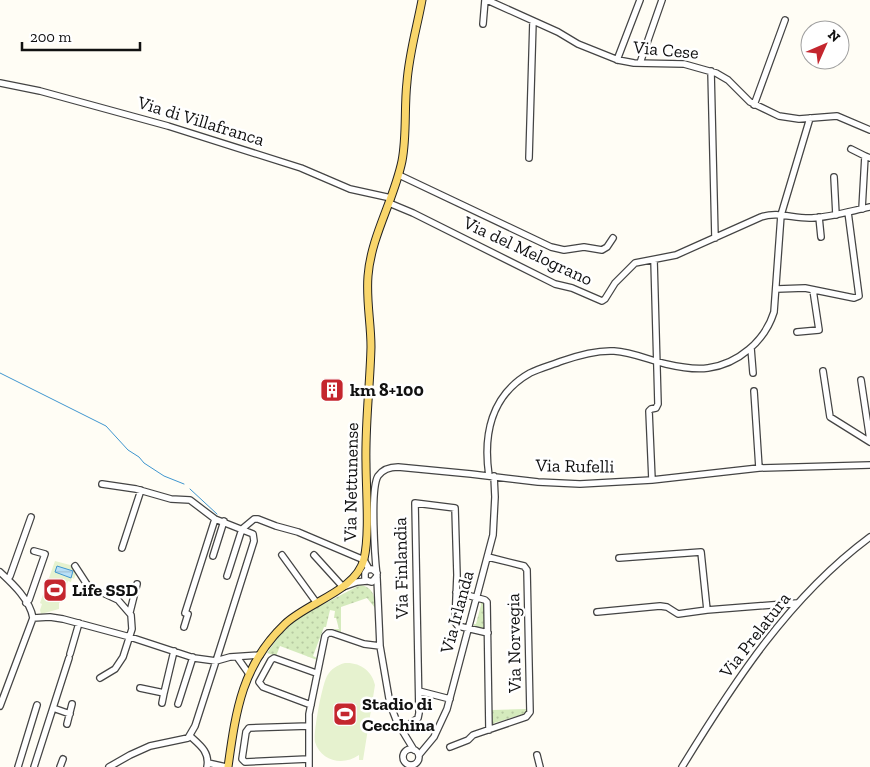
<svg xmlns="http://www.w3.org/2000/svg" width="870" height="767" font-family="'Zilla Slab',serif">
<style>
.grass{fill:url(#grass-dots)}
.pitch{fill:#e6f2cf}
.water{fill:url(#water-rules);stroke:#3f96cf}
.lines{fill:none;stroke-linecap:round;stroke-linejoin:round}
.stream{stroke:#3f96cf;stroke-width:1}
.minor-casing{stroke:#444;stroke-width:8}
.major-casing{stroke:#222;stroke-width:9}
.minor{stroke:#fff;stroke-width:5.5}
.major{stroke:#f9d66b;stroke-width:7}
.labels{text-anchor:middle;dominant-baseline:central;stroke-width:5;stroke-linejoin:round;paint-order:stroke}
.street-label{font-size:18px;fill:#111;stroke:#fff}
.poi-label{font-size:18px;font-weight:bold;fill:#111;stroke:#fff;text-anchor:start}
</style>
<defs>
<pattern id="grass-dots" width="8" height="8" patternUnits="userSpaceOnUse" patternTransform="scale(1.25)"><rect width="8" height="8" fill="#d5ebbd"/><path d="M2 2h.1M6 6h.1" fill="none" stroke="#b6c8a1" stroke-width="1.8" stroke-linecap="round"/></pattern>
<pattern id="water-rules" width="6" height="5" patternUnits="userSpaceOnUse" patternTransform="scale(1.25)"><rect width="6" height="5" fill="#b9e0f7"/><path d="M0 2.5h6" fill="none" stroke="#9ebfd3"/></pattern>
</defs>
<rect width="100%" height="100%" fill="#fffdf5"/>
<path class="grass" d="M360 585C373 587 375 596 375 608L367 598 341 607V632L335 630V629H339L336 618H334L335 611 330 610 326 627H324L313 656 317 658V660L280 646 276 656 267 653 279 636 299 617Z
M480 600 485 603V628L484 630 473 628 474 624H476L481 605Z
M527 709V713L494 723V725L492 723V710Z"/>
<path class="pitch" d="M55 561 74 566 77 571 74 579 72 578 71 582 68 581 63 595 61 596 63 600 59 603V609L41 614 40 610 42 604 40 603Z
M345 663C360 662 372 671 375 685L363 760H359V755C344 766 321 762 315 742 313 733 322 685 327 676 331 669 337 665 345 663Z"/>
<path class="water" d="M57 566 73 571 71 578 55 572Z"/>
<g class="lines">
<path class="stream" d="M0 373 106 426 128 450 139 457 144 463 164 476 184 484
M190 489 217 514"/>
<g class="minor-casing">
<path id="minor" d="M487 0 558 32 578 44 618 60 634 63 684 64 716 73 728 80 750 102 779 116 799 119 837 116 870 130
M483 24 485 0
M617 60 640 0
M640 63 662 0
M711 71 715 238
M0 83 40 91 168 126 301 168 350 189 391 198
M754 105 785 20
M851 149 865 156
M529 158 533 21
M399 175 551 247 564 250 584 247 602 250 607 247 613 238
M834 177 836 215
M389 203 413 213 555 284 572 288 602 301 605 299 615 283 635 263 676 255 761 217C778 211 794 219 812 218 831 217 851 211 870 207
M862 209 865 156 870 158
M819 217 821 237
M777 289 805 288 854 298 859 296 848 212
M797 332 819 330 813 290
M751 348 753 373
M823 371 830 417 870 442
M861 380 870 440
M754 391 759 468
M489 476C483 435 491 395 530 373 540 368 552 365 562 361 579 355 596 350 614 351 632 352 649 360 666 364 679 367 694 370 708 368 738 364 765 341 774 312L781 215 810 118
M652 480 649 411 651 409 656 408 658 404 654 260
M242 529 254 519H258L276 526 298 532 364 560 369 569
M122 548 141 490
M282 555 316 602
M314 555 343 587 357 582 367 581
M213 556 224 521
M619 558 701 552 707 610 797 603
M75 566 88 586 118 600 131 615 132 629 123 657 115 669 100 678
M0 572C13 584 30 600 33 618L0 706
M377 573 372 569 367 570 365 573V579L368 581 372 582 377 576C375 559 370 489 378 476 383 469 390 467 398 467L471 474 538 482 580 484 652 480 759 468 870 465
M227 576 242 529
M377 578 380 646 390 704 397 722 414 750
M8 579 10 576 31 517
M456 592 485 600 487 602 489 730
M26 603 29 600 45 554 34 551
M130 612 137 584
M597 612 660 606 667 607 678 614 707 610
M33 618 50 617 63 619 130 637 194 658 216 661 254 541 253 534 215 519 190 500 171 499 136 489 102 484
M184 627 188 614 185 613 215 519
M70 654 79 623
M237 657 249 674
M140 688 164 693 174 651
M419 691 450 699
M162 703 164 693
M178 704 193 657
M311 705 263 687 259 682 271 660 274 658 316 673
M53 708 70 714
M411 723 418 718 419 713 415 503 455 508 457 575 455 622 458 626 488 633
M67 724 72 704
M190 736C200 745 210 752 207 767
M450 747 468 740 473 735 526 717 530 712 527 570 524 566 488 557
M403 757a8 8 0 1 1 16 0a8 8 0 1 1-16 0Z
M419 755 434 737 447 709 493 535 495 497 494 476
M537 755 540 767
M308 759 245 762 242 759 246 732 249 728 309 726
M208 763 226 767
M18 767 37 705
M34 767 69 658
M60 767 63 759
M109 767 130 755 150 746 188 738 195 726 216 661 230 657 260 655
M309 767V714L325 636 328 633H332L364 644 380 646
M682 767C734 682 789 597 870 537"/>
</g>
<g class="major-casing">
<path id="major" d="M228 767C236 710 242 665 285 624 308 602 356 591 364 559 370 533 366 490 366 463 365 424 370 386 371 347 371 323 366 300 368 276 371 236 394 200 402 161 407 135 404 108 407 82 409 54 417 27 422 0"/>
</g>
<use href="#minor" class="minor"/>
<use href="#major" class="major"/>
</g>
<defs>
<g id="building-square" transform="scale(1.25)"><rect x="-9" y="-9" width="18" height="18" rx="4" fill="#c4262e" stroke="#fff"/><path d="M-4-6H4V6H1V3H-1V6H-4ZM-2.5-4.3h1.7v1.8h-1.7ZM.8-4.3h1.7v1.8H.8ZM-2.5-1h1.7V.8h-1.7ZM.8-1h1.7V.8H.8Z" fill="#fff"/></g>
<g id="stadium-square" transform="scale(1.25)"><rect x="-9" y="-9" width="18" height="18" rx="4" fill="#c4262e" stroke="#fff"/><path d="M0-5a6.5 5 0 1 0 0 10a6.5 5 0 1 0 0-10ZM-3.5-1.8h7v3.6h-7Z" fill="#fff"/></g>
</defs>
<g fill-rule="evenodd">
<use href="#building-square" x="332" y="390"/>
<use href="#stadium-square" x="55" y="590"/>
<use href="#stadium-square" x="345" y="714"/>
</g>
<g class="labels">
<g class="street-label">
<text transform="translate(666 50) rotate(5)">Via Cese</text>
<text transform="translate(201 121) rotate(17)">Via di Villafranca</text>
<text transform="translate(528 251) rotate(25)">Via del Melograno</text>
<text transform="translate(575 466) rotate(1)">Via Rufelli</text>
<text transform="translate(351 482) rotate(-89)">Via Nettunense</text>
<text transform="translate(401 568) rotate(-91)">Via Finlandia</text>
<text transform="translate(457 612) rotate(-75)">Via Irlanda</text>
<text transform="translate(755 635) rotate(-52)">Via Prelatura</text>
<text transform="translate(514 643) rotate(-91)">Via Norvegia</text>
</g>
<g class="poi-label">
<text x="350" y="390">km 8+100</text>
<text x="72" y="590">Life SSD</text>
<text x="362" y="704">Stadio di<tspan x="362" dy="21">Cecchina</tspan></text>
</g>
</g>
<g transform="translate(825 45) rotate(45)"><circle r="24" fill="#ffffff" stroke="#a0a0a0"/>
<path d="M0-4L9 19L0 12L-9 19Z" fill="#c4262e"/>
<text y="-8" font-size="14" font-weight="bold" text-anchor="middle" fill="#111111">N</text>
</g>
<path d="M22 42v8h118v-8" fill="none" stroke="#111111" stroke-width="2.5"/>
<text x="30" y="42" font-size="15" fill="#111111" stroke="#ffffff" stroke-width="4" paint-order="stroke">200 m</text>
</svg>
